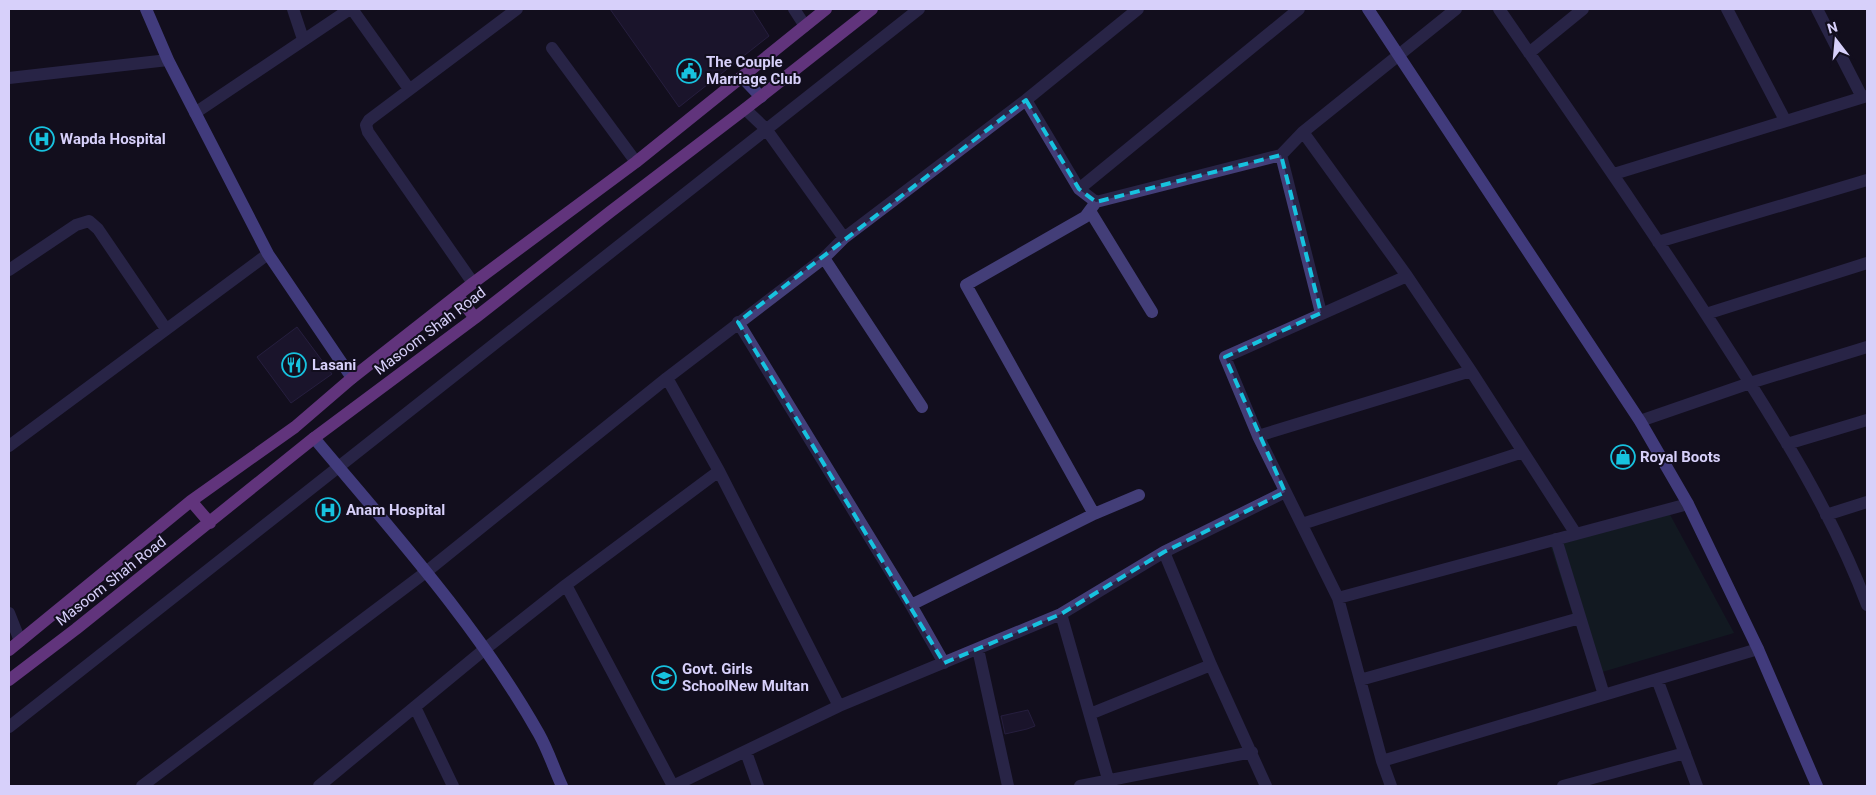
<svg xmlns="http://www.w3.org/2000/svg" width="1876" height="795" font-family="Roboto,sans-serif">
<style>
.green{fill:#122727}
.building{fill:#241c3d;stroke:#3e3166}
.lines{fill:none;stroke-linecap:round;stroke-linejoin:round}
.street{stroke:#433e78;stroke-width:12}
.secondary{stroke:#7a71f0;stroke-width:12}
.primary{stroke:#c162ef;stroke-width:12}
.marked{fill:none;stroke:#17c2df;stroke-width:4;stroke-dasharray:10 6;stroke-linejoin:round}
.labels{text-anchor:middle;dominant-baseline:central;stroke-width:4;stroke-linejoin:round;paint-order:stroke}
.poi-label{font-size:15px;font-weight:bold;fill:#d7d0fa;stroke:#120e1e;text-anchor:start}
.street-label{font-size:15px;fill:#d7d0fa;stroke:#120e1e}
</style>
<rect width="100%" height="100%" fill="#120e1e"/>
<path class="green" d="M1668 511 1734 633 1592 675 1549 541Z"/>
<path class="building" d="M610 9H752L769 36 679 107Z
M297 327 332 374 291 403 257 357Z
M1028 710 1035 726 1027 729 1005 734 1001 716Z"/>
<g class="lines">
<path class="street" d="M293 9 303 39
M352 9 409 89
M794 9 805 26
M1499 9C1576 121 1654 232 1727 347 1779 428 1833 514 1867 605
M1727 9 1785 120
M1817 9 1862 97
M552 48 636 162
M1529 53 1583 9
M9 78 168 60
M1026 100 1079 189 1096 202 1281 155 1303 132 1456 9
M745 109 766 129 844 238
M195 113 350 9
M1303 132 1407 276 1471 371 1576 534
M1281 155 1321 313
M1614 174 1867 96
M1079 189 1299 9
M1090 211 1152 312
M1658 242 1867 180
M824 258 922 407
M9 270 76 225 89 221 98 229 166 329
M473 283 368 132 366 125 369 120 517 9
M1706 314 1867 263
M738 322 911 605 944 663
M667 378 719 471 839 706
M1640 421 1750 383 1867 347
M1258 436 1471 371
M1787 444 1867 420
M9 446 268 254
M1094 514 966 285 1085 217 1096 202
M1826 515 1867 502
M1302 524 1523 452
M1556 539 1604 695
M566 585 673 786
M1338 598 1688 504
M911 605 1094 514 1139 495
M9 613 20 641
M1061 614 1110 786
M978 649 1008 786
M1657 679 1697 786
M1360 680 1580 618
M415 707 453 786
M1090 714 1211 665
M9 727 919 9
M746 752 758 786
M1382 761 1758 649
M142 786 426 572 667 378 824 258 844 238 1026 100 1138 9
M319 786 485 649 566 585 719 471
M673 786 839 706 1061 614 1164 552
M1080 786 1252 752
M1266 786 1211 665 1164 552 1285 492
M1391 786 1382 761 1338 598 1258 436 1225 357 1407 276
M1563 786 1685 753"/>
<path class="secondary" d="M146 9 168 60 268 254 352 378
M1368 9 1640 421 1688 504 1758 649 1817 786
M742 77 761 97
M314 438C394 533 478 626 539 734 548 750 554 769 562 786"/>
<path class="primary" d="M458 296 475 318
M191 501 210 523
M9 650 191 501 295 427 352 378 473 283 636 162 826 9
M9 680 76 629 314 438 475 318 610 212 745 109 872 9"/>
</g>
<path d="M0 0H1876V795H0ZM1026 100 1079 189 1096 202 1281 155 1321 313 1225 357 1285 492 1164 552 1061 614 944 663 738 322Z" fill="#120e1e" fill-opacity=".55" fill-rule="evenodd"/>
<path class="marked" d="M1026 100 1079 189 1096 202 1281 155 1321 313 1225 357 1285 492 1164 552 1061 614 944 663 738 322Z"/>
<defs>
<g id="civic-ring" transform="scale(1.25)"><circle r="9.5" fill="#120e1e" stroke="#17c2df" stroke-width="1.5"/><path d="M-.6-6.5H3V-4.5H.6V-3L4-1V1h2V6H-6V1h2V-1L-.6-3ZM-1.2 2.5V6h2.4V2.5Z" fill="#17c2df"/></g>
<g id="hospital-ring" transform="scale(1.25)"><circle r="9.5" fill="#120e1e" stroke="#17c2df" stroke-width="1.5"/><path d="M-5-5h3v3.5h4V-5h3V5h-3V1.5h-4V5h-3Z" fill="#17c2df"/></g>
<g id="restaurant-ring" transform="scale(1.25)"><circle r="9.5" fill="#120e1e" stroke="#17c2df" stroke-width="1.5"/><path d="M-5-6h1v4h1v-4h1v4h1v-4h1v5L-1.5 .5V6h-2V.5L-5-1ZM5-6V6H3V1.5H1.5Q1.5-4 5-6Z" fill="#17c2df"/></g>
<g id="shop-ring" transform="scale(1.25)"><circle r="9.5" fill="#120e1e" stroke="#17c2df" stroke-width="1.5"/><path d="M-5-2.5h2.3a2.7 3.5 0 0 1 5.4 0H5L5.5 6h-11ZM-1.5-2.5h3a1.5 2.3 0 0 0-3 0Z" fill="#17c2df"/></g>
<g id="school-ring" transform="scale(1.25)"><circle r="9.5" fill="#120e1e" stroke="#17c2df" stroke-width="1.5"/><path d="M0-5L7-2L0 1L-7-2ZM-4 1L0 2.5L4 1V4Q0 6-4 4Z" fill="#17c2df"/></g>
</defs>
<g fill-rule="evenodd">
<use href="#civic-ring" x="689" y="71"/>
<use href="#hospital-ring" x="42" y="139"/>
<use href="#restaurant-ring" x="294" y="365"/>
<use href="#shop-ring" x="1623" y="457"/>
<use href="#hospital-ring" x="328" y="510"/>
<use href="#school-ring" x="664" y="678"/>
</g>
<g class="labels">
<g class="poi-label">
<text x="706" y="62">The Couple<tspan x="706" dy="17">Marriage Club</tspan></text>
<text x="60" y="139">Wapda Hospital</text>
<text x="312" y="365">Lasani</text>
<text x="1640" y="457">Royal Boots</text>
<text x="346" y="510">Anam Hospital</text>
<text x="682" y="669">Govt. Girls<tspan x="682" dy="17">SchoolNew Multan</tspan></text>
</g>
<g class="street-label">
<text transform="translate(430 331) rotate(-37)">Masoom Shah Road</text>
<text transform="translate(111 581) rotate(-38)">Masoom Shah Road</text>
</g>
</g>
<rect width="1876" height="795" fill="none" stroke="#d7d0fa" stroke-width="20"/>
<g transform="translate(1836 40) rotate(344)" stroke="#120e1e" stroke-width="4" paint-order="stroke">
<path d="M0-4L9 19L0 12L-9 19Z" fill="#d7d0fa"/>
<text y="-8" font-size="14" font-weight="bold" text-anchor="middle" fill="#d7d0fa">N</text>
</g>
</svg>
